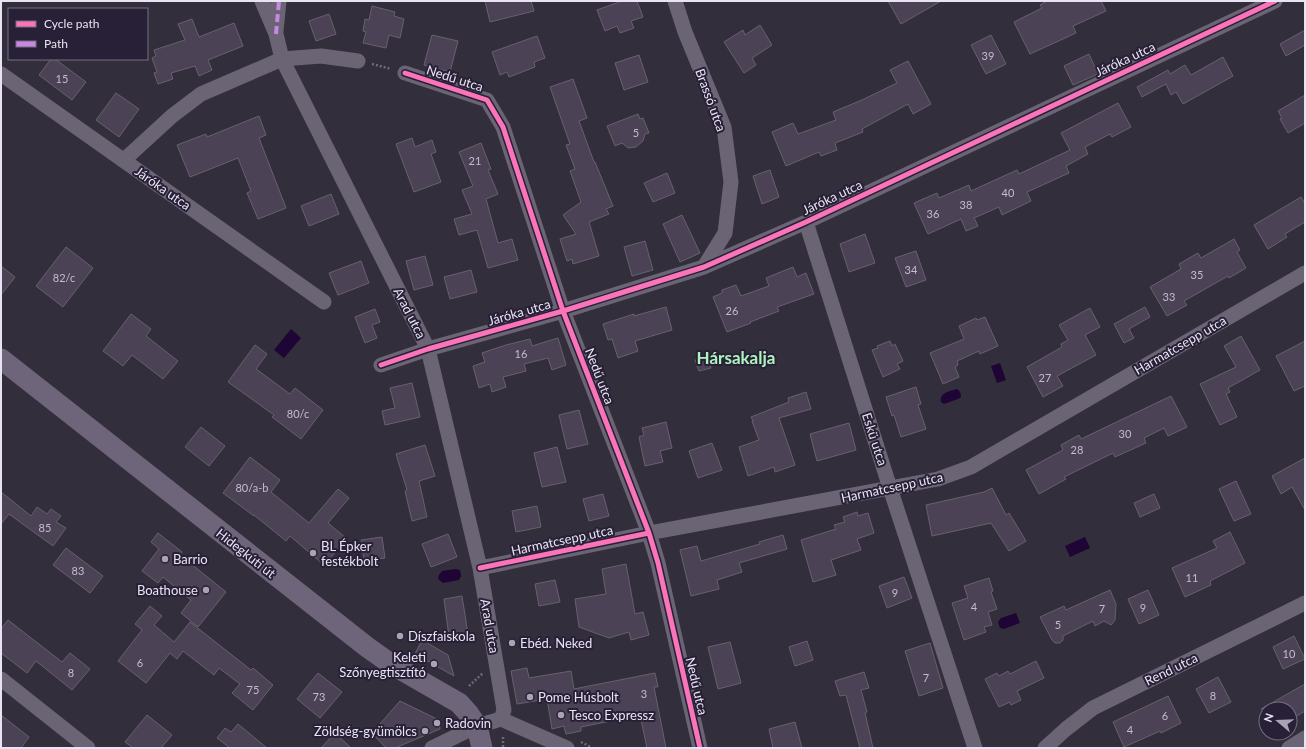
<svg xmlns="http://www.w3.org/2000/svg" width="1306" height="749" font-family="Lato,sans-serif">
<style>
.water{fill:#1e0536}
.building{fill:#4b4256;stroke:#66626c}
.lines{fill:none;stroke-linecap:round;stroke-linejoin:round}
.path{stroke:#6f6a78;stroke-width:2.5;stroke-dasharray:2 2;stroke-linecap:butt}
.street{stroke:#6a6475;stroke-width:15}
.secondary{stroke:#6e657a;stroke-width:21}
.quiet{stroke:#c787e3;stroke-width:4;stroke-dasharray:8 4;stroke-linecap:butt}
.cycleway-casing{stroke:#282036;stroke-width:8}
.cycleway{stroke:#fb73b8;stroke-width:5}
.poi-dot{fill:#a9a4b3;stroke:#282036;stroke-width:1.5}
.labels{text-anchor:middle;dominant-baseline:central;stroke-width:4;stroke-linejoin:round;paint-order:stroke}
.number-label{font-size:11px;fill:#c2bccc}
.street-label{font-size:13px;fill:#e9e4f4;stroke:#282036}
.poi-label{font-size:13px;fill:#e9e4f4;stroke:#282036;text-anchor:start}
.district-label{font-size:17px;font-weight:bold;fill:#aff3be;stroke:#282036}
</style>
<rect width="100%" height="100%" fill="#332e3b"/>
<path class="water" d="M291 329 301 338 284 358 274 350Z
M1000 363 1006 380 997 383 991 366Z
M956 389C960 390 961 393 961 397L958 399 944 404 941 402C939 393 948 392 956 389Z
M1085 537 1090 548 1070 557 1065 546Z
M455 569 460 570 461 576 459 580 443 583 438 579 439 575 442 571Z
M1016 613 1020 623 1004 629 1000 628 998 622 1001 618Z"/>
<path class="building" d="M485 1H531L534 11 490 22Z
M622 1H637L643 17 631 21 634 28 620 33 617 26 605 31 597 10Z
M888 1H941L901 24Z
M1047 1H1101L1106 11 1073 26 1076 33 1030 54 1014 22 1042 8 1040 5Z
M372 6 395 12 394 16 404 19 400 38 389 35 386 48 363 43 366 32 363 31 365 19 369 20Z
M329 14 336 34 316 41 309 21Z
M192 19 199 37 234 23 243 46 208 60 212 70 199 76 195 66 171 73 173 79 158 84 154 73 157 72 152 58 156 56 154 50 185 40 178 24Z
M760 25 772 45 752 58 756 65 744 73 724 42 743 30 745 35Z
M1305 30V45L1286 56 1280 44Z
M432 35 458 41 450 72 424 65Z
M991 35 1006 64 986 74 971 45Z
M537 36 545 58 534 62 535 67 509 77 507 72 500 75 492 52Z
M1089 54 1098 74 1073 85 1064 66Z
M639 55 648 82 624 90 615 63Z
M1223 57 1233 76 1183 104 1176 92 1171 95 1166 84 1142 97 1137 87 1168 70 1170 74 1185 65 1191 75Z
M51 59H55L86 82 72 100 39 75Z
M908 61 931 104 913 114 908 104 862 129 863 132 835 143 837 150 821 156 819 152 786 166 772 132 793 123 798 134 836 120 833 112 862 100 897 83 890 70Z
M573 79 587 118 579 121 594 162H595L613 206 606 209 609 214 589 222 599 256 573 264 572 259 567 261 560 239 576 234 563 215 581 202 570 171 575 169 566 145 570 144 550 87Z
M116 93 139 109 119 137 96 120Z
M1305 95V123L1288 133 1280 119 1282 118 1278 111Z
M1118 103 1131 127 1112 137 1110 134 1085 147 1088 154 1066 166 1069 173 1027 192 1031 201 1002 215 999 207 974 218 978 226 966 231 961 219 928 234 914 203 937 193 939 198 969 185 971 191 1017 170 1019 174 1070 150 1061 133Z
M638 114 640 119 643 118 649 133 645 134 643 141 636 147 628 148 622 143 615 146 607 126Z
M259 116 266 135 259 138 286 208 258 219 247 193 251 191 238 158 190 177 177 145 206 134 207 137Z
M412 138 415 147 432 140 436 152 431 154 441 182 414 192 396 144Z
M481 143 491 169 488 170 498 194 486 199 498 243 512 239 518 260 488 268 477 230 459 235 454 219 472 214 462 190 473 186 459 152Z
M770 170 779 197 762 204 753 176Z
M667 173 675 193 653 202 644 183Z
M331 194 339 214 309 226 301 206Z
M1301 197 1305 204V222L1285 234 1287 237 1268 249 1254 225Z
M682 215 700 253 680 262 663 224Z
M865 234 875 263 849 272 840 244Z
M1234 239 1240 250 1237 252 1246 268 1229 278 1228 276 1184 301 1187 305 1167 316 1150 287 1181 269 1179 264 1198 253 1201 258Z
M645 241 653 270 632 276 624 247Z
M66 247 93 268 63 307 36 286Z
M916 251 926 280 906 287 895 258Z
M425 256 433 285 414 290 406 261Z
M361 261 369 283 338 295 329 273Z
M1 266 15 277 1 295Z
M793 267 797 277 806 273 814 294 777 307 779 311 750 322 751 323 727 332 713 297 722 293V290L736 285 741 296 769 286 766 278Z
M471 270 477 292 450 299 444 277Z
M666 307 672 330 635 341 638 351 618 358 612 339 608 340 603 324 634 314V316Z
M1145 307 1150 317 1129 329 1134 338 1124 343 1114 324Z
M1090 308 1100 327 1085 335 1096 355 1057 376 1063 386 1043 397 1027 367 1062 347 1061 344 1068 340 1059 325Z
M375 309 380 322 372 325 377 338 365 343 355 317Z
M131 314 151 329 146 336 178 361 163 379 132 355 123 366 103 351Z
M985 317 998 346 980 354 979 351 957 361 958 365 955 367 959 377 943 384 930 353 964 339 959 326 976 318 977 320Z
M1241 336 1260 370 1228 388 1230 392 1226 394 1237 417 1220 425 1200 384 1236 367 1224 346Z
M558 338 566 365 552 370 548 358 524 364 526 371 503 377 506 387 492 392 490 384 479 388 473 366 485 362 482 353 506 345 530 339 532 346Z
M890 341 892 346 895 344 903 361 897 364 900 369 883 377 872 350 878 348 877 346Z
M1305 341V386L1294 391 1276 356Z
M255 345 267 354 256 369 290 394 295 388 323 410 301 439 272 417 274 415 228 382Z
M707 357 711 368 699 371 695 360Z
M412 383 420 417 385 425 382 411 395 408 390 388Z
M916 387 921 404 918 405 926 429 901 437 894 415 892 416 886 397Z
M806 392 811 409 779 418 795 465 775 472 774 467 748 476 739 447 759 440 752 421H753L751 417 789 402 788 398Z
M1171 396 1187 427 1168 436 1164 428 1144 438 1146 443 1115 457 1113 453 1064 477 1066 479 1039 494 1026 470 1063 450 1061 445 1079 435 1081 439Z
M579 410 588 444 567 449 559 415Z
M666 422 672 448 660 451 663 462 645 466 639 437 644 435 642 428Z
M849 423 856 450 817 461 810 434Z
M201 427 225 446 209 466 185 447Z
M712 443 722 470 698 478 689 451Z
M425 445 435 476 419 481 427 517 412 521 405 491 407 490 396 454Z
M557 447 566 482 542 487 534 453Z
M250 457 280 480 271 492 309 523 338 489 349 498 328 523 347 539 324 565 290 536 286 541 254 515V516L223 493Z
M1305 458V510L1292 487 1281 494 1272 476Z
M1236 481 1251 514 1234 521 1219 489Z
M992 488 1006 515 1009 513 1026 541 1009 551 991 523 932 536 926 505 984 492Z
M1 492 31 516 37 507 47 514 51 509 61 516 56 522 66 528 53 546 9 514 1 524Z
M603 494 609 516 589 521 583 499Z
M1154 494 1160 508 1140 517 1134 503Z
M537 506 541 527 516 532 512 511Z
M857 512 858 516 868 513 874 533 857 539 861 550 831 560 836 575 813 582 801 540 836 529 834 525 845 522 843 517Z
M1230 532 1245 563 1210 581 1211 585 1185 597 1172 568 1217 548 1213 541Z
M158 533 182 552 180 555 226 592 198 627 181 613 191 600 163 577 158 583 142 571 159 549 151 542Z
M448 534 457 557 431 567 422 544Z
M783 535 787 549 739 563 742 572 717 580 719 589 691 596 680 550 697 546 701 561 760 544 759 542Z
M382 537 385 558 377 559 378 564 365 566 361 540Z
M66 548 103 576 90 593 53 565Z
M626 564 635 614 643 612 649 635 631 640 629 632 609 638 579 627 575 599 606 594 602 569Z
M904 577 912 598 887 608 879 586Z
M989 578 993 591 991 592 997 609 988 612 992 625 984 627 986 632 964 640 952 603 968 598 964 586Z
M555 580 560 602 539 606 535 584Z
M1110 590 1116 604 1115 620 1111 625 1104 621 1095 626 1093 621 1063 636V640L1060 643H1055L1052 640 1040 617 1064 606 1066 610Z
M1148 590 1159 615 1139 624 1128 599Z
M462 596 468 634 449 637 444 599Z
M150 606 162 616 154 625 174 642 190 622 251 670 253 668 273 685 253 710 232 693 240 684 219 668 214 675 183 651 177 659 170 653 146 683 118 661 142 630 135 624Z
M8 620 62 662 70 653 90 669 72 690 36 661 27 673 1 653V629Z
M1294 636 1305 659 1283 669 1273 647Z
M422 640 448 655 454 676 415 654Z
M807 641 813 660 795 666 789 647Z
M730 642 741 683 718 689 708 647Z
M930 643 943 688 919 696 905 651Z
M1036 661 1044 678 1017 691 1021 700 1011 705 1010 702 999 707 985 679 997 673 999 676 1008 671 1010 674Z
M527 668 529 678 571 671 574 689 655 673 658 687H654L666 748H647L640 715 581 727V731L566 734 564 726 552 729 547 699 517 704 511 671Z
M864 672 869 688 861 690 867 712 865 713 873 748H860L846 695 840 696 835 681Z
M318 673 342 692 320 718 297 699Z
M1218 677 1231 702 1209 713 1196 689Z
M1305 684V711L1290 720V709H1261Z
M1168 696 1181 723 1161 733 1160 731 1124 747 1113 722Z
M400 701 439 720 440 729 395 748H386L372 733Z
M1 715 29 737 21 748H1Z
M147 715 172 735 161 748H133L125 742Z
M795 722 802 748H773L769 729Z
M238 724 267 748H230L217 738 225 728 231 732Z
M335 733 351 748H321Z"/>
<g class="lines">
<path class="path" d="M372 64 391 69
M469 686 483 673
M581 742 589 746V748
M503 747V736"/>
<path class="street" d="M262 1 276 34 282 59 428 349 480 568 504 710 501 719
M675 1 685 32 724 127 731 182 725 233 704 267
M276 31 279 1
M405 73 487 100 503 127 563 311 649 533 658 563 700 748
M1 74 324 302
M124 160 172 116 201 94 282 59 321 56 358 61
M806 222 890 488 975 748
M381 365 428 349 563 311 704 267 806 222 1275 1
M480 568 649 533 938 479 971 467 1305 273
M1 679 88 748
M432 748 477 726 501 719 567 748
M1045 748 1066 729 1093 708 1305 603
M1289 748 1305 738"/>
<path class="secondary" d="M1 359 367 647 391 664 459 703 468 713 477 726 482 748"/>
<path class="quiet" d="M276 34 279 1"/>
<g class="cycleway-casing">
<path id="cycleway" d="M405 73 487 100 503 127 563 311 649 533 658 563 700 748
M381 365 428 349 563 311 704 267 806 222 1275 1
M480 568 649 533"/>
</g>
<use href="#cycleway" class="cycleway"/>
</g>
<g class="poi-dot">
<circle cx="313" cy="553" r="4"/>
<circle cx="165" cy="559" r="4"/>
<circle cx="206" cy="590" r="4"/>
<circle cx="400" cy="636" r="4"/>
<circle cx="512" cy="643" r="4"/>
<circle cx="434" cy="664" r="4"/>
<circle cx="530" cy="697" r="4"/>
<circle cx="561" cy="715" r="4"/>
<circle cx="437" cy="723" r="4"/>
<circle cx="425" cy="731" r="4"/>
</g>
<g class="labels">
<g class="number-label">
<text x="988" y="55">39</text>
<text x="62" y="78">15</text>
<text x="636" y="132">5</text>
<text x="475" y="160">21</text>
<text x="1008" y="192">40</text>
<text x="966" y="204">38</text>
<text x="933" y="213">36</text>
<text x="911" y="269">34</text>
<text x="1197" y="274">35</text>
<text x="64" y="277">82/c</text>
<text x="1169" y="296">33</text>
<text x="732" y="310">26</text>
<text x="521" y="353">16</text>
<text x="1045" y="377">27</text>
<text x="298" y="413">80/c</text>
<text x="1125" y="433">30</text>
<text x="1077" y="449">28</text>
<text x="252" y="487">80/a-b</text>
<text x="45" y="527">85</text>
<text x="78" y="570">83</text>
<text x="1192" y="577">11</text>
<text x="895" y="592">9</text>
<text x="974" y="606">4</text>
<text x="1143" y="607">9</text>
<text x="1102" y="608">7</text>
<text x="1058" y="624">5</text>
<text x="1289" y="653">10</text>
<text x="140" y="662">6</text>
<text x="71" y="672">8</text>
<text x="926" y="677">7</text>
<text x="253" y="689">75</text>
<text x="644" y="693">3</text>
<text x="1213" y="695">8</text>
<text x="319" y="696">73</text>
<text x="1165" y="715">6</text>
<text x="1130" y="729">4</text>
</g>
<g class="street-label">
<text transform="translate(1125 59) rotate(-25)">Járóka utca</text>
<text transform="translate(455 78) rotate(18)">Nedű utca</text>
<text transform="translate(711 100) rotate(70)">Brassó utca</text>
<text transform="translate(163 188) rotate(35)">Járóka utca</text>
<text transform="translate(832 197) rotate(-25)">Járóka utca</text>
<text transform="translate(519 312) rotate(-16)">Járóka utca</text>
<text transform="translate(410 313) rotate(63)">Arad utca</text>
<text transform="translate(1180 345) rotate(-30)">Harmatcsepp utca</text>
<text transform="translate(600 376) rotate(69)">Nedű utca</text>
<text transform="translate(875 439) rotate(72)">Eskü utca</text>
<text transform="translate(892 487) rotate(-12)">Harmatcsepp utca</text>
<text transform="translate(562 540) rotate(-12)">Harmatcsepp utca</text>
<text transform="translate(246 553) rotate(38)">Hidegkúti út</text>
<text transform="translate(490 626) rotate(80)">Arad utca</text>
<text transform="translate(1171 669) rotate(-26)">Rend utca</text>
<text transform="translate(697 686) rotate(77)">Nedű utca</text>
</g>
<g class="poi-label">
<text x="321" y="546">BL Épker<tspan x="321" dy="15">festékbolt</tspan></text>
<text x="173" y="559">Barrio</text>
<text x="198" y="590" text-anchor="end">Boathouse</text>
<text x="408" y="636">Díszfaiskola</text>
<text x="520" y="643">Ebéd. Neked</text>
<text x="426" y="657" text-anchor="end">Keleti<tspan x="426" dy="15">Szőnyegtisztító</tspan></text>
<text x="538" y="697">Pome Húsbolt</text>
<text x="569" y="715">Tesco Expressz</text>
<text x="445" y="723">Radovin</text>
<text x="417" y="731" text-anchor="end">Zöldség-gyümölcs</text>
</g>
<g class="district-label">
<text x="736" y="357">Hársakalja</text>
</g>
</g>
<rect width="1306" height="749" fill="none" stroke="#e9e4f4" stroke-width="4"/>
<rect x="8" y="8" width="140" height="52" fill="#282036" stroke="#756e82"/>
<rect x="16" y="21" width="20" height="6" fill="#fb73b8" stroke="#756e82"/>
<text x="44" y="28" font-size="12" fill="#e9e4f4">Cycle path</text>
<rect x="16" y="41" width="20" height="6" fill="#c787e3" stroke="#756e82"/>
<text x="44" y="48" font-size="12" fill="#e9e4f4">Path</text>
<g transform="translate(1278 721) rotate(289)"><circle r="19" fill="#282036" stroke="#756e82"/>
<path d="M0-3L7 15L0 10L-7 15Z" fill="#a9a4b3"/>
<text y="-6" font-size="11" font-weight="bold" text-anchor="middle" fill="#e9e4f4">N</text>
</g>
</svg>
